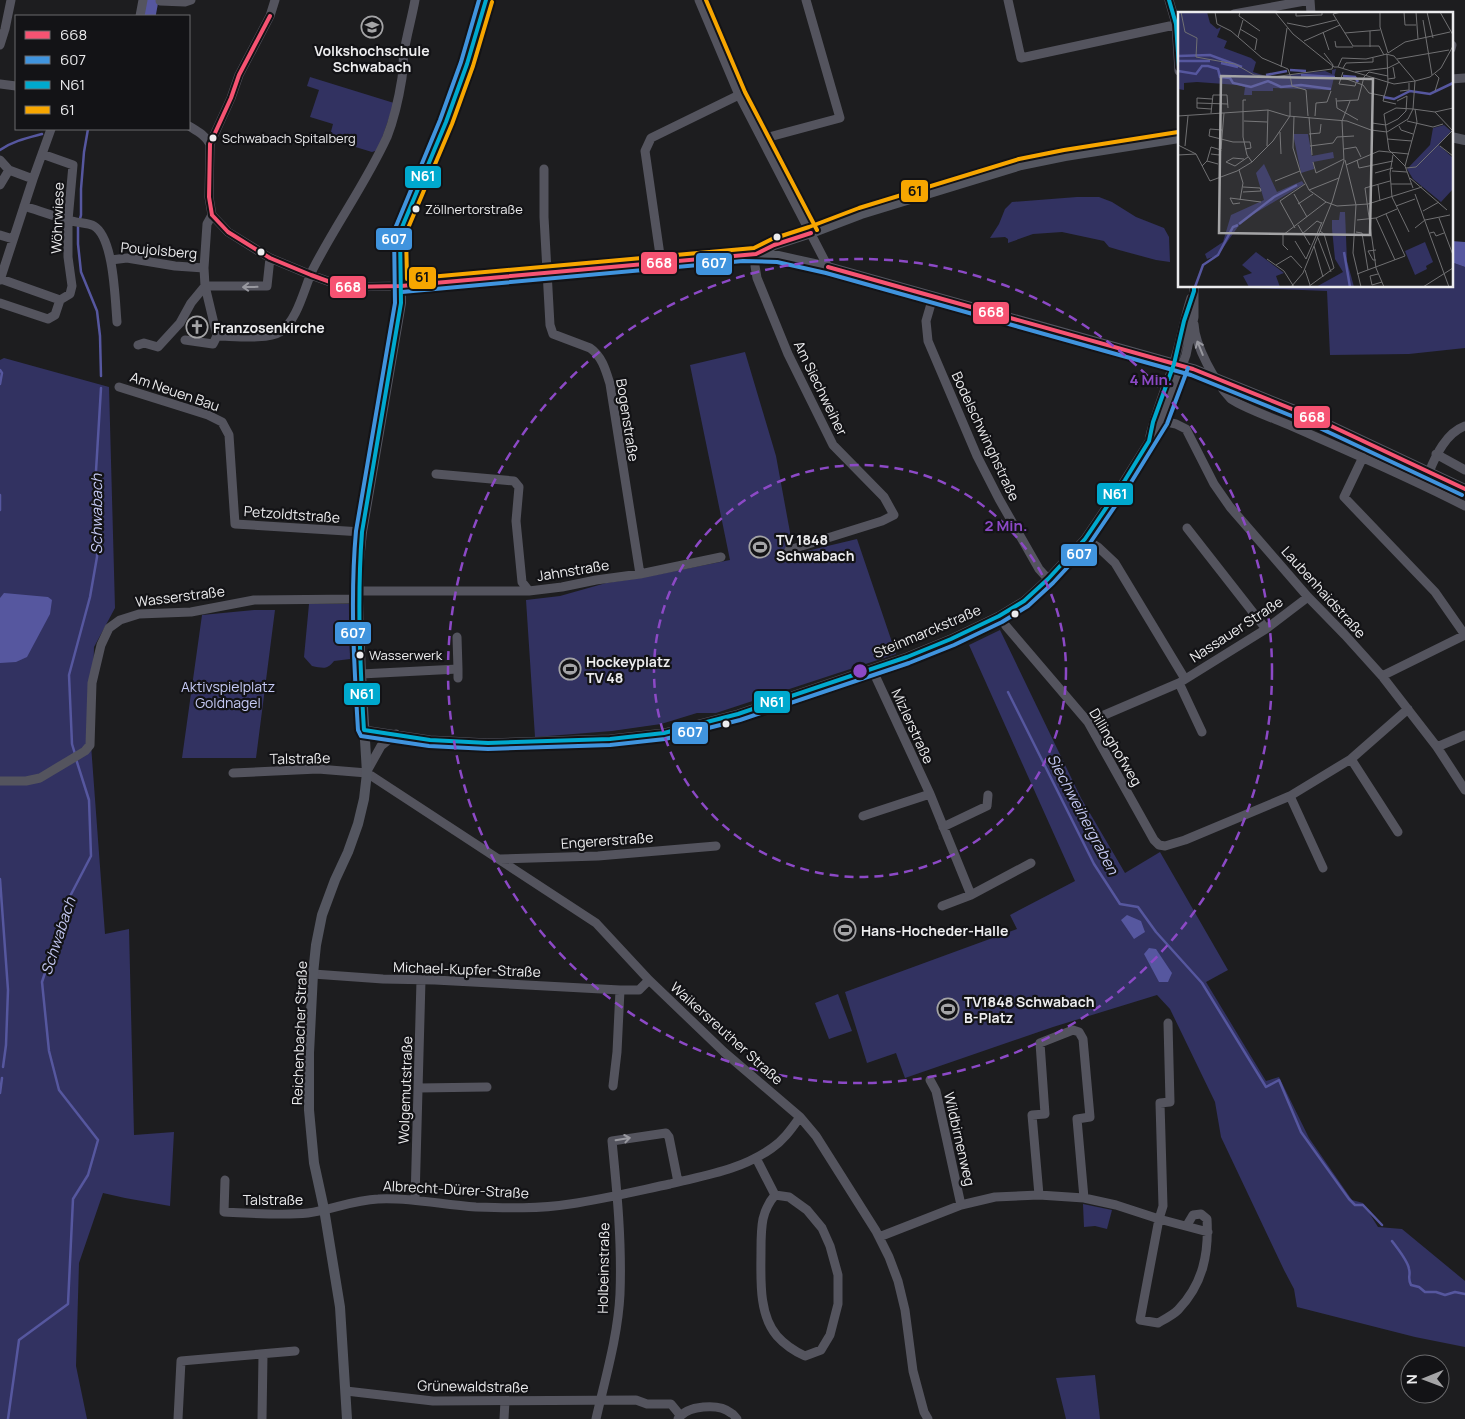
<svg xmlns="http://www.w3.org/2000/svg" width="1465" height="1419" font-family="Manrope,sans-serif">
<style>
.green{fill:#323261}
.water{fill:#56579f}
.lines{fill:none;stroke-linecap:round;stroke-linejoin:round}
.stream{stroke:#56579f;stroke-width:2.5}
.river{stroke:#56579f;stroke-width:15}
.minor{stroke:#54545e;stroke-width:9}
.major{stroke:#545660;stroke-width:10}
.bus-1-casing{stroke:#131316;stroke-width:8}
.bus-2-casing{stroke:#131316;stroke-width:8}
.bus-3-casing{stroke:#131316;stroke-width:8}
.bus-4-casing{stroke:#131316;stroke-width:8}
.bus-1{stroke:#f65372;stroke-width:4}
.bus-2{stroke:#4094de;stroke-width:4}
.bus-3{stroke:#00a9ce;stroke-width:4}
.bus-4{stroke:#f7a600;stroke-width:4}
.oneway{stroke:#98989f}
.ring{fill:none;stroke:#8c49c6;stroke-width:2.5;stroke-dasharray:9 6}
.bus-dot{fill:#ececee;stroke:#131316;stroke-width:2}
.labels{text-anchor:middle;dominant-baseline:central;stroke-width:4.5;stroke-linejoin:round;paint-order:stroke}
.bus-label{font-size:13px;fill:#ececee;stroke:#131316;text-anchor:start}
.poi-label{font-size:14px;font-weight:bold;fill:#ececee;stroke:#131316;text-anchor:start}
.street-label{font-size:14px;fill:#ececee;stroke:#131316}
.park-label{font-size:14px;fill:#c5c9f5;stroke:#131316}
.water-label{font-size:15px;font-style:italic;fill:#c5c9f4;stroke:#131316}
.inset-river{fill:none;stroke:#56579f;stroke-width:2.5}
.inset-road{fill:none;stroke:#707072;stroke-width:1}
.view{fill:#a4a4a6;fill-opacity:0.15;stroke:#a4a4a6;stroke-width:2.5}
.inset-edge{fill:none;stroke:#ececee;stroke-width:2.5}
.centre{fill:#8c49c6;stroke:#131316;stroke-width:2.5}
.ring-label{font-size:15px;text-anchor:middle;font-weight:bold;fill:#8c49c6;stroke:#131316;stroke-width:4.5;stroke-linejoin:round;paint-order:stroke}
.line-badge{stroke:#131316;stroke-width:2}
.badge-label{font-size:14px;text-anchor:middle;font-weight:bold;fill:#fff}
.pale-badge-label{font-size:14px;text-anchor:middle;font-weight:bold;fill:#111}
</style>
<rect width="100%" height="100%" fill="#1d1d1f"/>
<path class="green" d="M310 77 394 103 378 150 372 152 329 139 333 124 310 117 319 90 307 86Z
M1077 197H1099L1112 202 1136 217 1164 228 1169 237 1170 262 1156 260 1119 250 1109 247 1104 241 1062 232 1033 234 1008 243V239L1005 237 990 238 999 224 1005 209 1012 202Z
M1451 262 1465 267V348L1409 354 1330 355 1327 291 1251 288V286H1451Z
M745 352 776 456 794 554 857 539 896 654 716 713H697L661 724 612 731 535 737 526 600 560 596 606 583 640 578 730 560 690 365Z
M4 358 109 387 115 608 94 647 91 745 105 934 129 929 134 1135 174 1132 170 1206 125 1198 103 1193 79 1263 76 1366 87 1419H0V360Z
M309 604H349L350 659 334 661C327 670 323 668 312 666L304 657Z
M254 610H275L256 758H182L202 615Z
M1000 630 1081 798 1125 873 1160 852 1228 970 1206 982 1266 1081 1279 1077 1309 1138 1352 1200 1363 1203 1378 1227 1402 1229 1465 1281V1347L1415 1337 1297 1307 1294 1289 1284 1270 1221 1137 1215 1102 1170 1009 1157 995 1053 1027 905 1078 896 1053 867 1063 845 992 1017 929 1010 915 1075 881 969 645Z
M838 994 852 1031 829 1039 815 1003Z
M1083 1204 1112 1210 1107 1229 1095 1226 1084 1227Z
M1095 1375 1100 1419H1066L1056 1378Z"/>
<path class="water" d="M1451 241 1465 242V267L1451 262Z
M4 593 48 597 52 600 50 614 27 657 16 662 0 663V598Z
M1127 915 1141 921 1145 932 1134 939 1121 920Z
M1149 948 1156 949 1172 973 1168 982H1159L1144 954Z"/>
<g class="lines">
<path class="stream" d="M88 129 84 152 81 189V215L78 227V244L81 272 97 311 100 336 101 376
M0 150C13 141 27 138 42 134
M0 370 2 373 0 384
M0 495V510
M1008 692 1094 864 1120 904 1138 907 1156 932 1202 983 1266 1087 1279 1080 1301 1132 1349 1199 1355 1205H1363L1382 1225
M75 754 72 744 69 675 90 597 97 557 98 518 96 471 101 388
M0 879 8 990 6 1045 3 1067
M0 1093 2 1078
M1392 1241C1397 1248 1408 1261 1409 1269 1411 1276 1407 1277 1411 1285L1419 1287 1425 1292H1436L1445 1295 1455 1292 1465 1294
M8 1419 19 1340 68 1304 73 1199 88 1175 98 1140 59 1090 49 1051 42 982 62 921 66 904 91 856 89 800 76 759"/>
<path class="river" d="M148 16 151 0"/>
<path class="minor" d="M699 0 739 95 828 267
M1008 0 1021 58 1179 24
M1169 0 1176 24 1179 71
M1310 0 1311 14
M160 1 185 2 191 0
M1234 14 1310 0
M140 16 143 0
M0 45 5 29 11 0
M1451 49 1452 45
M1451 79 1465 78
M0 84 16 86
M189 126C197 131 205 135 210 144
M762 139 840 118 806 0
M0 160 9 170 33 179
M544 169V217L550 325 553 334 590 348C602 356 606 371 610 384L640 574
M0 185 9 170
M24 206C40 211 56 217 72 221 78 223 89 223 94 226 114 238 115 300 117 322
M212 215 209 197 210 144 231 98 239 75 270 16 275 0
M212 215 228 232 270 258 311 275 344 287 401 286
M0 235 13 239
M756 254 755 266 757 278 788 354 833 445 884 497 894 515 882 521 789 550
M111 260 127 258 175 266 204 268
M661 262 645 151 651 138 739 95
M1 279 60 300
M0 280 33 179 51 129
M205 286H267L270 258
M933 297 926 321 928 341 977 456 999 499 1039 569 1048 579
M0 303 48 319 55 315 60 300 70 294 72 286 68 257V220L73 165 42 154
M1194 324C1195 346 1215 382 1230 398 1236 405 1278 420 1289 425 1348 451 1407 476 1465 506
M217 336C232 336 268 340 280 332 298 320 304 288 313 269 336 224 366 183 387 137 394 119 399 97 402 78 403 69 403 60 404 52 407 34 412 17 415 0
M185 340 213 344 217 336 205 286 204 268 207 224 212 215
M138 345 144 343 158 347 180 323 191 303 205 286
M119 387 189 409 208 415 222 422 229 435 235 524 362 532
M1162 421 1176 424 1186 429 1214 484 1230 507 1308 597 1345 635 1382 676 1437 747 1465 790
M1150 436C1156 410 1167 386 1174 362 1181 340 1184 319 1191 298
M1436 454 1465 470
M1363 457 1344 497 1435 592 1465 635
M1429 472C1436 455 1446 433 1465 426
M436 474 514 481 519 487 516 521 522 582 529 591
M1187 528 1266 629
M1085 539 1098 547 1115 563 1185 679
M359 591H529L562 587 596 580 640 574 721 557
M999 616 1006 626 1088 722 1154 840 1159 845 1165 846 1185 840 1290 796 1351 759 1408 709
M457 637 458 669
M872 669 930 794 971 895
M361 674 458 669V678
M1382 676 1465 635
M1179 683 1202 732
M1088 722 1179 683 1266 629 1308 597
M364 730 430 740 488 743 610 739 664 733 738 714 907 657 951 639 999 616 1024 601 1048 579 1085 539 1125 480 1162 421 1186 355 1194 317V286
M1437 747 1465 735
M1351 759 1398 832
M367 771 381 746 396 734
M233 773 318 769 367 773 596 923 649 980 724 1052 800 1117 816 1136 876 1231 889 1257 898 1281 905 1310 913 1371 924 1412 928 1419
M0 781H26L40 778 85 751 90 745 92 683 101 645 109 628 120 620 139 614 191 612 254 600 358 599
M1290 796 1323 868
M863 816 930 794
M943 827 987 806 988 795
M500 859 598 856 716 846
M942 906 971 895 1031 863
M313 974 383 979 435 980 620 990H639L649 980
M1168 1023 1170 1102 1160 1103 1163 1206 1159 1219 1140 1320 1158 1323C1165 1319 1173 1315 1178 1310 1203 1284 1209 1254 1207 1219L1201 1214 1193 1215 1187 1225
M930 1080 936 1091 961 1205
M613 1086 617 1052 620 990
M419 1088 487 1087
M756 1158 775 1195 789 1197 807 1210 822 1228 830 1246 838 1275V1304L830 1335 821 1350 805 1356C794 1351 785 1345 777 1336 758 1314 761 1277 761 1250 761 1240 761 1229 763 1219 765 1210 769 1202 775 1195
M225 1180 224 1212C252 1213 281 1216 308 1213 331 1210 353 1200 378 1199 410 1197 443 1205 476 1207 507 1208 539 1209 570 1204 604 1199 637 1191 670 1184 706 1175 741 1170 772 1148 784 1140 792 1128 800 1117
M1039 1195 1032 1115 1045 1114 1040 1043 1073 1030 1079 1032 1083 1039 1090 1117 1077 1119 1084 1198
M415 1200 421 980
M879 1237 961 1205 995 1197 1039 1195 1084 1198 1116 1205 1159 1219 1208 1232
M346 1391 433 1401 636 1400 647 1404H671L680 1415
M178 1419 181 1361 295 1351
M262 1419 263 1355
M504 1419 505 1401
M596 1419C605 1379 618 1336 620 1294 622 1243 617 1191 612 1141L666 1133 669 1137 678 1182
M678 1419C687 1405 719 1403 731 1413 734 1414 735 1417 737 1419"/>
<path class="major" d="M1451 137 1465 140
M757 254 774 245 811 233 861 214 1021 165 1065 156 1179 138
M401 286 743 255 778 256 828 267 1193 369 1312 417 1465 489
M347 1419 340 1307 324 1209 314 1163 309 1110V1053L313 974 316 945 322 915 335 880 348 852 358 824 364 799 367 773 361 674 358 599 359 561 362 532 401 303 400 232 446 122 467 64 486 0"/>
<g class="bus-1-casing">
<path id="bus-1" d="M212 215 228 232 270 258 311 275 344 287 401 286 756 254 774 245 811 233
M212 215 209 197 210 144 231 98 239 75 270 16
M828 267 1193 369 1312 417 1465 489"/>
</g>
<g class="bus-2-casing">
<path id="bus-2" d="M479 0 461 62 440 120 394 231 395 303 356 531C350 597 354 664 358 730L361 736 429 746 488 749 610 745 665 739 740 720 909 663 954 645 1002 622 1028 606 1053 583 1090 543 1130 484 1167 424 1188 368
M402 292 743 261 777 262 826 273 1191 375 1309 423 1462 495"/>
</g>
<g class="bus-3-casing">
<path id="bus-3" d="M486 0 467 64 446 122 400 232 401 303 362 532C357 598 360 664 364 730L430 740 488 743 610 739 664 733 738 714 907 657 951 639 999 616 1024 601 1048 579 1085 539 1125 480 1149 441 1153 422 1174 364 1184 321 1194 291V286
M1169 0 1176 24 1179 67"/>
</g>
<g class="bus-4-casing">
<path id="bus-4" d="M706 0 745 92 817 230
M492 2 473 66 452 124 406 233 407 279 754 248 772 239 809 227 859 208 1019 159 1064 150 1178 132"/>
</g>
<use href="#bus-1" class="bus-1"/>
<use href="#bus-2" class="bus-2"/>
<use href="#bus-3" class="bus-3"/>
<use href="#bus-4" class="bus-4"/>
</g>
<defs><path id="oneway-shaft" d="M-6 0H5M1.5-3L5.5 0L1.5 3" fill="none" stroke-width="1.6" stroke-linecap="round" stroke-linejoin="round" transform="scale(1.25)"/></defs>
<g class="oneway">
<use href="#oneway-shaft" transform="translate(250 287) rotate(179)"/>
<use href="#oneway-shaft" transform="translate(1200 348) rotate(-112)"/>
<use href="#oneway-shaft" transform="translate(623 1139) rotate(-9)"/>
</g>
<g class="ring">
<circle cx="860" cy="671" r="206"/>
<circle cx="860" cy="671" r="412"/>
</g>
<defs>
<g id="university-ring" transform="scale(1.125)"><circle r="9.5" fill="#131316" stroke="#a4a4a6" stroke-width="1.5"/><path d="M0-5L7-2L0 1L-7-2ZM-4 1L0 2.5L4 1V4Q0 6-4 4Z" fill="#a4a4a6"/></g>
<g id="church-ring" transform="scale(1.125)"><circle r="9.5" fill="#131316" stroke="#a4a4a6" stroke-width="1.5"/><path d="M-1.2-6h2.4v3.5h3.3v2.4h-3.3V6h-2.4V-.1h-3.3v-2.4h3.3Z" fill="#a4a4a6"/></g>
<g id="stadium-ring" transform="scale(1.125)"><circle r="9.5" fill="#131316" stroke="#a4a4a6" stroke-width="1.5"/><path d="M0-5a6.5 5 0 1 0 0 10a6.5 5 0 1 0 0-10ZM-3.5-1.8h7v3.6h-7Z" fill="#a4a4a6"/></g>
</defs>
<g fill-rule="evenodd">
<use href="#university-ring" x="372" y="27"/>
<use href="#church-ring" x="197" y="327"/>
<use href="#stadium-ring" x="760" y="547"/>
<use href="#stadium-ring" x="570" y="669"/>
<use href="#stadium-ring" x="845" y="930"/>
<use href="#stadium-ring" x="948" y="1009"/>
</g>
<g class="bus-dot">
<circle cx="213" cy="138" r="4.5"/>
<circle cx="416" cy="209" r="4.5"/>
<circle cx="777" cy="237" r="4.5"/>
<circle cx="261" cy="252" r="4.5"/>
<circle cx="1015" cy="614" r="4.5"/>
<circle cx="360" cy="655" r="4.5"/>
<circle cx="726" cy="724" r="4.5"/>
</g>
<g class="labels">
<g class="bus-label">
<text x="222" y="138">Schwabach Spitalberg</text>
<text x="425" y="209">Zöllnertorstraße</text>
<text x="369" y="655">Wasserwerk</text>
</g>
<g class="poi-label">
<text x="372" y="50" text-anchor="middle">Volkshochschule<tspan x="372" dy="16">Schwabach</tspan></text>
<text x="213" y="327">Franzosenkirche</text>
<text x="776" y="539">TV 1848<tspan x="776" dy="16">Schwabach</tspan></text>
<text x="586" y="661">Hockeyplatz<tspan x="586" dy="16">TV 48</tspan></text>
<text x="861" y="930">Hans-Hocheder-Halle</text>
<text x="964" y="1001">TV1848 Schwabach<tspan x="964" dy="16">B-Platz</tspan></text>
</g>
<g class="street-label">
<text transform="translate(57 218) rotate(-88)">Wöhrwiese</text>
<text transform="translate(159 250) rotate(5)">Poujolsberg</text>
<text transform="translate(821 388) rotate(64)">Am Siechweiher</text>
<text transform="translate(175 391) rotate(19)">Am Neuen Bau</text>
<text transform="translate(628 420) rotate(81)">Bogenstraße</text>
<text transform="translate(986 436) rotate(65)">Bodelschwinghstraße</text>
<text transform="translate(292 514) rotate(4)">Petzoldtstraße</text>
<text transform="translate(573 570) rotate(-9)">Jahnstraße</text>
<text transform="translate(1324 592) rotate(48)">Laubenhaidstraße</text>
<text transform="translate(180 596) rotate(-7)">Wasserstraße</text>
<text transform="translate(1236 629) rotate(-33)">Nassauer Straße</text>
<text transform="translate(927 631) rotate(-23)">Steinmarckstraße</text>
<text transform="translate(913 726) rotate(65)">Mizlerstraße</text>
<text transform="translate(1116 747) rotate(59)">Dillinghofweg</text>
<text transform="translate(300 758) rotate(-1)">Talstraße</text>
<text transform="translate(607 840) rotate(-4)">Engererstraße</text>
<text transform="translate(467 969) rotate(2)">Michael-Kupfer-Straße</text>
<text transform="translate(299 1033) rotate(-88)">Reichenbacher Straße</text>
<text transform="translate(727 1033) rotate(42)">Waikersreuther Straße</text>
<text transform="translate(405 1090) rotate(-88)">Wolgemutstraße</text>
<text transform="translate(960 1139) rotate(77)">Wildbirnenweg</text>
<text transform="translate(456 1189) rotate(3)">Albrecht-Dürer-Straße</text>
<text x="273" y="1199">Talstraße</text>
<text transform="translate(603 1268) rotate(-89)">Holbeinstraße</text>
<text transform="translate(473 1386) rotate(1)">Grünewaldstraße</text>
</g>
<g class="park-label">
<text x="228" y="686">Aktivspielplatz<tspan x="228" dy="16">Goldnagel</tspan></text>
</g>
<g class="water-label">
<text transform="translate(96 514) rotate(-90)">Schwabach</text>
<text transform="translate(1083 814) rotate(62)">Siechweihergraben</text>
<text transform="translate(58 936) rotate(-72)">Schwabach</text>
</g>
</g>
<g transform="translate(1178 12)">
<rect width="275" height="275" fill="#1d1d1f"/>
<path d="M0 0H29L32 11 39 17 43 15 39 25 49 29 46 36 73 46 78 50 75 60 91 65 147 59 154 62V58L158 57 153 78 95 76V79H74V83H66L67 75 60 73 19 70 6 71V78L0 77ZM266 113 273 119 261 133 275 146V177L263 190 235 167 229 157 252 133 255 116ZM115 122H130L134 144 155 140 156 146 135 150 136 157 123 161ZM86 152 99 180 124 169 126 172 64 209 40 243 29 247 27 242 45 230 53 203 86 188 78 161ZM162 200H167L169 249 176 275H138L165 260 157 247 154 217V208H161ZM247 230 255 250 248 254 249 257 237 263 227 239ZM78 240 106 261 98 264 102 275H71L65 264 74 261 64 253Z" fill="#323261"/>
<path class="inset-river" d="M0 44 32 43 64 55M0 49H32M43 51 60 55M112 58 128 59M0 59 18 62 24 54H30L40 57 42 65 52 66 55 71 73 75 90 69 103 75 123 73 153 77M88 63 109 59M123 63 157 65M165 64 177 65 180 70M205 85 216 87 232 79 252 82 275 71M61 212 96 185 119 173M166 240 172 275M17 275 25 253 40 243 55 215 60 213"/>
<path class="inset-road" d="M3 0 7 20 19 26 18 45 57 52 76 63 95 65 154 57 155 53 146 41M37 0 39 12 53 19 84 46 110 57 112 63M62 0 61 4 82 19M97 0 115 22 156 55H160L164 46 188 47 209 42M118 0V4L144 3V0M163 0 155 2 175 34H201L206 43M202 0V15L210 41M226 0 227 13H238M238 0 240 27M249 0 255 26M262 0 275 23M245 8 254 63M109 11 129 15 158 8M62 17 79 27 77 38M192 19V35M145 20 151 38M167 21 202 18M60 25 65 8M126 29 162 13M157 29 158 35H175M210 41 227 30 272 20M209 42 210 71 205 89 218 92M219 47 271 38M103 55 109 16M160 55 216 72 237 69M165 56 168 51 195 50V46M165 60 161 72 177 74 178 71M177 60 210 56 222 50M257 62 261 66 257 79M112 63 114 74 128 78 130 104M163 65 185 73 191 81 206 84M186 65 191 60 210 64M210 67 217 66 215 55M237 69 252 65 263 56 275 34M222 79 231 78V71M158 86 159 96 180 108M68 88H65V125L69 143 74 150M159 89 180 88 186 65M19 91 50 92M218 96 235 97M33 97 19 96V86L34 87M235 97 257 100 275 96M257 100 275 119M33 101 35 83H49L50 96M0 104 90 98 110 104 169 109 193 118 209 120 230 107 235 97 237 69 216 44 208 42M116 104 115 136 123 162 131 178 148 190 159 194 190 192 244 175M137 104 138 91 149 90 153 79M131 105 134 143M66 109 89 110M164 109 172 89M229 109 255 115 265 112M194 111 208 113 220 107 228 99 229 84 219 89M221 114 223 118 235 122M44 118 32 117 31 124 55 130H72L73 136 67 137M102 120 103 142M131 122 142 121 143 112M209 127 234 129M0 133 18 142 32 169 59 159 74 150 95 129 112 104V90M7 134 10 104M89 134 90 98M132 134 155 131 159 125 176 124M262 134 275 144M43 137 46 101M166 137 178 135 183 145M211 138 206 102 218 96M211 138 227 154 235 176M0 143 18 142M215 143 212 161 214 185 231 220M66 147 55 146 48 150 57 154 70 145M167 148 178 193 175 241 183 275M179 148 181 156 215 149M29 149 33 135 43 138 41 143 33 142M135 150 138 161 166 147M168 153 201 139 231 142M24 154 29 149 40 152M227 154 239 110 237 97M228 156 238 155 274 119M61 158 65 171 62 188M214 159 229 160M197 161 215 156M232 166 269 198M97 169 122 159M213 172H233M200 173 202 189M131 178 161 166M65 180 83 179 82 176 65 175M116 182 129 205M237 182 271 275M62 191 55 192 52 186 83 190M120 192 135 182M218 194 237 187M245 199 261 190M198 206 217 248M261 206 275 243M179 208 198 206 219 197M120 213 132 233M117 216 102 189 127 172M237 216 247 208 272 203M178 220 184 221 190 258M252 221 256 220 258 224 266 221M124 222 139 209 143 211M140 226 153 260M117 229 128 247M136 234 145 265M110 238 105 233V223L148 190M198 238 190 239 195 248H198M89 247 106 259 116 275M128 247 144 210M98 253 113 244 124 256M127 258 132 273M179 262 227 244 208 202M200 262 192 264 194 273 204 270M113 275 125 261 154 190 166 149 164 109M130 275 156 256 146 222 142 219M206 275 198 256 187 176 212 169M245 275 275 256"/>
<path class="view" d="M43 64 195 67 192 223 41 221Z"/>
<rect width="275" height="275" class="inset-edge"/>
</g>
<circle cx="860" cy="671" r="8" class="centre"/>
<g class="ring-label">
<text x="1151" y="385">4 Min.</text>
<text x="1006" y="531">2 Min.</text>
</g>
<g class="line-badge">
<rect x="404" y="165" width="38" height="24" rx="5" fill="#00a9ce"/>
<rect x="900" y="179" width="29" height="24" rx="5" fill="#f7a600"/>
<rect x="375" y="227" width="38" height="24" rx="5" fill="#4094de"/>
<rect x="640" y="251" width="38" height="24" rx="5" fill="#f65372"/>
<rect x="695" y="252" width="38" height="24" rx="5" fill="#4094de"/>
<rect x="408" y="266" width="29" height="24" rx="5" fill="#f7a600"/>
<rect x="329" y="275" width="38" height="24" rx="5" fill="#f65372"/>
<rect x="972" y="301" width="38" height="24" rx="5" fill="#f65372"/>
<rect x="1293" y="405" width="38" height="24" rx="5" fill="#f65372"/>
<rect x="1096" y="482" width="38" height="24" rx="5" fill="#00a9ce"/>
<rect x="1060" y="543" width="38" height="24" rx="5" fill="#4094de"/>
<rect x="334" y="621" width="38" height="24" rx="5" fill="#4094de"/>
<rect x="343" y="682" width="38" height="24" rx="5" fill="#00a9ce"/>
<rect x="753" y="690" width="38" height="24" rx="5" fill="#00a9ce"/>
<rect x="671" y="721" width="38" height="24" rx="5" fill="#4094de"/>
</g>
<g class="badge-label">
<text x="423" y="181">N61</text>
<text x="394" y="244">607</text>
<text x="659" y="268">668</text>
<text x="714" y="268">607</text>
<text x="348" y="292">668</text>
<text x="991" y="317">668</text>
<text x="1312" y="422">668</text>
<text x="1115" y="499">N61</text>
<text x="1079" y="559">607</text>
<text x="353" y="638">607</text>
<text x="362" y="699">N61</text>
<text x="772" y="707">N61</text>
<text x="690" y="737">607</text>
</g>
<g class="pale-badge-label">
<text x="915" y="196">61</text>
<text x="422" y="282">61</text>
</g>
<rect x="15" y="15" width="175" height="115" fill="#131316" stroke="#6a6a6c"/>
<rect x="25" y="31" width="25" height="8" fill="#f65372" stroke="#6a6a6c"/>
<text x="60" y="40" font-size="15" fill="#ececee">668</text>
<rect x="25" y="56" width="25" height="8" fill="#4094de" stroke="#6a6a6c"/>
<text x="60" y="65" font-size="15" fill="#ececee">607</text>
<rect x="25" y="81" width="25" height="8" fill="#00a9ce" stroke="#6a6a6c"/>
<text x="60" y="90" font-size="15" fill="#ececee">N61</text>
<rect x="25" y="106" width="25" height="8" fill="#f7a600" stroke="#6a6a6c"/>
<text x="60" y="115" font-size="15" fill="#ececee">61</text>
<g transform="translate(1425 1379) rotate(269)"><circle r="24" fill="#131316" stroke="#6a6a6c"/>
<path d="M0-4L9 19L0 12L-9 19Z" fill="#a4a4a6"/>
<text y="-8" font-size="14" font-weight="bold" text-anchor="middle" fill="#ececee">N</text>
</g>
</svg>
